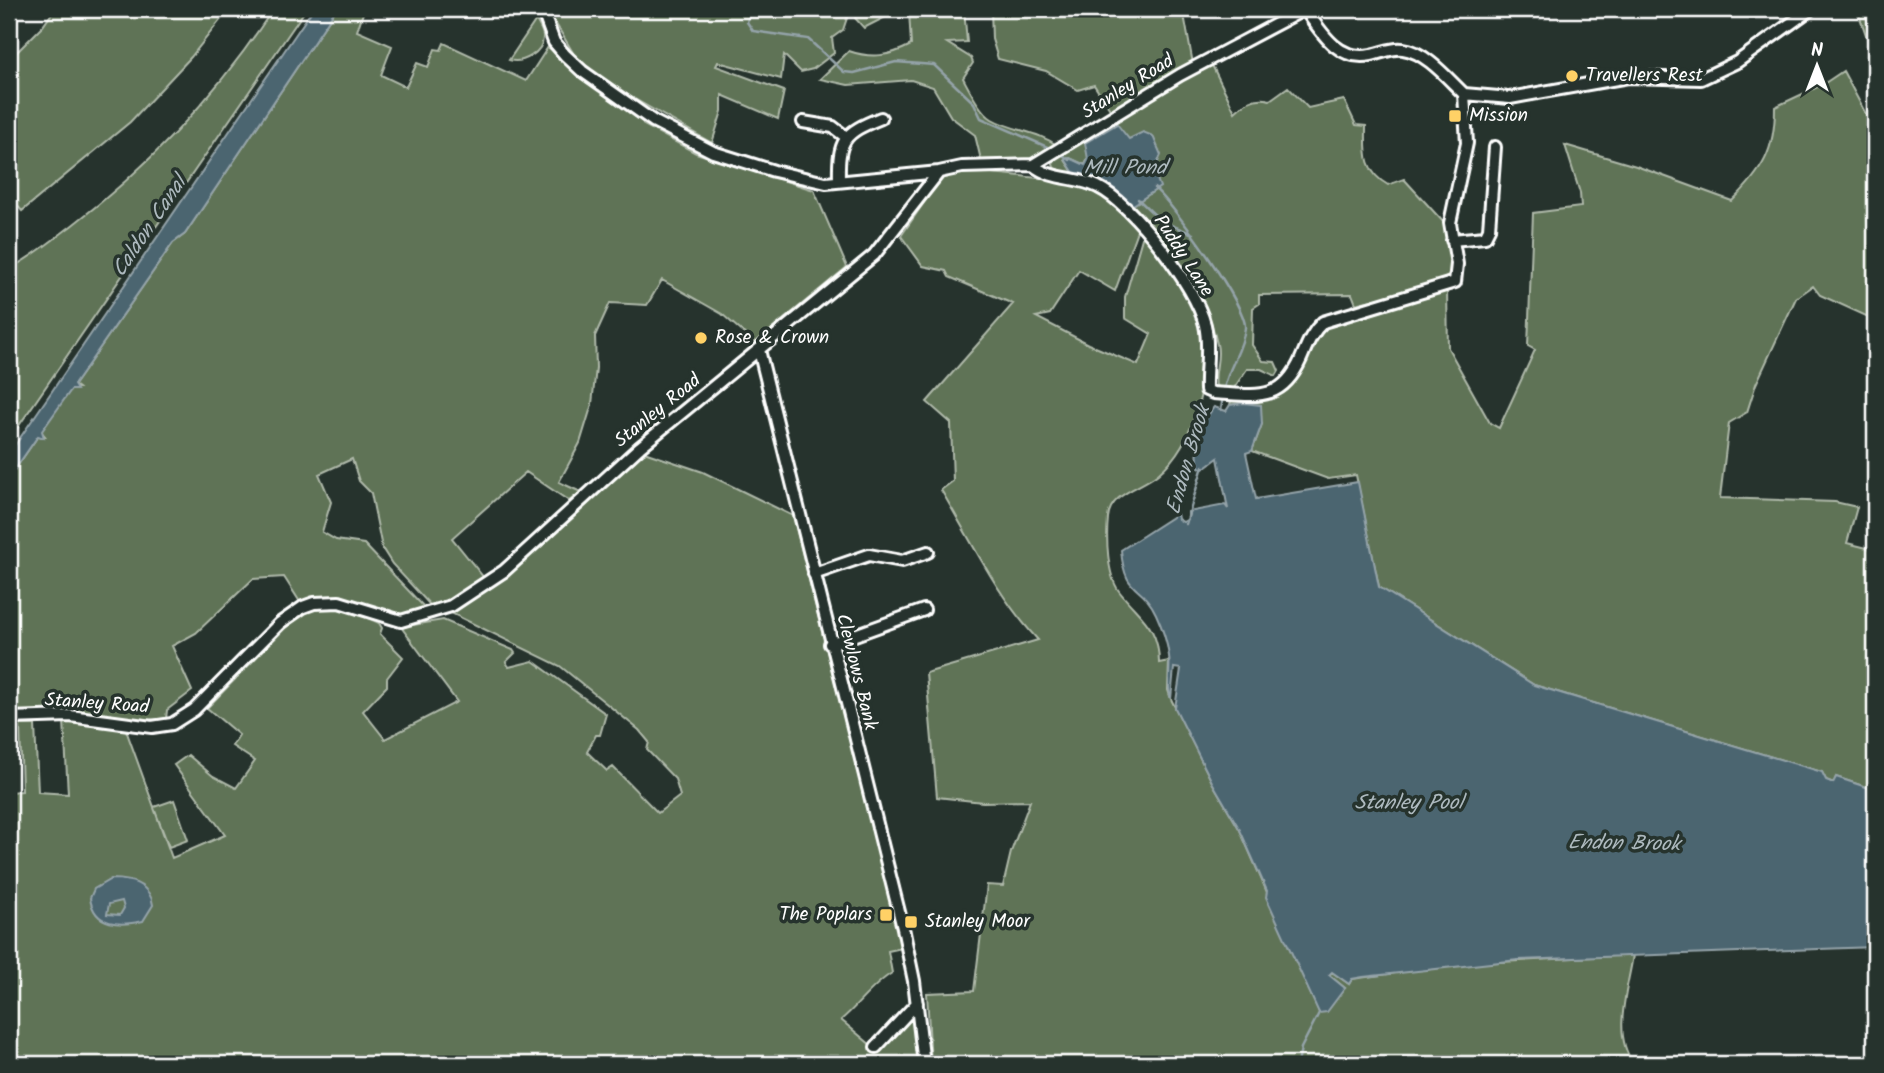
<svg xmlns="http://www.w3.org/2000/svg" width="1884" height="1073" font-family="Kalam,sans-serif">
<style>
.green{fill:#5f7356;stroke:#afb9aa;stroke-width:2}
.water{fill:#4c6570;stroke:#94a3a9;stroke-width:2;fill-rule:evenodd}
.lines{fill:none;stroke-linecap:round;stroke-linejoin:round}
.stream{stroke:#94a3a9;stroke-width:2.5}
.minor-casing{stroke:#fff;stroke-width:16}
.minor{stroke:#26332d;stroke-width:10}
.poi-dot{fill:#ffd166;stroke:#26332d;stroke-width:2.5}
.labels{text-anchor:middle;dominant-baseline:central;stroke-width:7;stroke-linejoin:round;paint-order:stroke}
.poi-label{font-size:19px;fill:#fff;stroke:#26332d;text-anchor:start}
.street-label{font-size:19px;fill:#fff;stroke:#26332d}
.water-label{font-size:21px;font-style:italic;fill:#aebabf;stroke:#26332d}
</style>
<rect width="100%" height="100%" fill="#26332d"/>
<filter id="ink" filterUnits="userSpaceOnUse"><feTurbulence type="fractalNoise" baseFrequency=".0143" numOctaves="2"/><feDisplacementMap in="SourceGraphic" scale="14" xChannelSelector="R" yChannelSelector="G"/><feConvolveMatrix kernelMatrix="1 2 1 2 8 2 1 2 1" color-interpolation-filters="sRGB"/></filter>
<g filter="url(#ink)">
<path class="green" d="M45 9H229L191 57 130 122 22 211 9 196V60L43 26 52 13Z
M273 9H306L9 440V269C31 258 51 241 70 227 150 166 218 93 273 9Z
M336 9H356L363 13 357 31 392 46 381 75 406 87 417 63 428 67 435 49 441 50 444 43 526 81 548 47 590 83 640 116 644 125 696 153 814 190 847 267 755 343 722 314 662 280 647 305 610 303 595 336 596 368 592 404 580 443 559 482 581 492 569 501 526 472 452 538 484 578 438 607 431 606 392 564 382 548 371 493 359 481 352 459 319 474 331 502 322 532 336 540 364 544 426 609C420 611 412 616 406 617 367 620 343 582 300 602L284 577 253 579 196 633 172 646 192 691 167 710 166 719 131 720 57 711 9 712V478L38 436H45L41 431 71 389 78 388 74 385 173 243 185 234Z
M547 9H850L843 30 832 38 834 53 813 69 801 72 784 55 781 79 718 62 716 66 784 91 778 119 722 95V111L712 143 610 85 575 56Z
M858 9H901L864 28 855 18Z
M964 9 967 42 947 43 971 58 973 63 963 78C969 89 980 112 992 119 1013 131 1038 131 1058 146L1030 159 981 160 975 135 951 117 933 87 911 80 848 85 820 79 849 51C872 59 890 56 911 45L909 11Z
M991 9H1183L1193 64 1111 111 1094 85 1078 90 1046 71 998 59 992 39Z
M1857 9H1875V53L1872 52Z
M536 20C538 24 543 31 543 36 544 53 522 64 509 60Z
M1211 63 1235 112C1245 102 1256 96 1270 100L1288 87 1308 108 1344 100 1356 125 1366 126C1366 151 1363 171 1388 185L1404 179 1446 225 1452 272C1438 290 1379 297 1356 304L1352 294 1259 295V304L1253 308 1252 345 1263 361 1275 362 1279 371 1276 376 1261 369H1247L1234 388 1216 387C1213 372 1221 359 1217 344 1205 289 1170 245 1133 205L1159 187 1129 139 1088 159 1085 165 1070 158 1065 160 1077 178 1054 168 1053 163 1058 156Z
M1843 71 1875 131V153L1869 158 1875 175V320L1820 295 1813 286 1796 298 1756 384 1747 412 1729 423 1720 498 1835 502 1857 507 1847 543 1875 550V790L1836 777 1834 783 1826 780 1822 772 1534 685 1379 587 1356 475 1328 479 1252 451 1262 424 1243 403 1230 405 1232 396 1277 394 1316 332 1328 323 1440 288 1447 290 1448 348 1490 423 1499 428 1535 350 1528 346 1533 213 1581 207 1580 193 1565 145 1636 166 1732 201C1763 170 1775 151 1775 107L1822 85Z
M982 172C1044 179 1094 178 1139 225L1115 291 1079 270 1050 314 1036 317 1088 344 1138 365 1151 334 1125 318V297L1144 231C1163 260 1192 293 1201 327 1212 375 1196 442 1158 474 1141 488 1110 493 1108 518 1106 538 1107 575 1119 591 1139 617 1159 625 1159 663L1169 661 1168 690 1171 699 1212 782 1240 830 1319 1012 1345 988 1329 975 1332 972 1349 984 1352 979 1461 964 1633 955C1628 989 1611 1035 1634 1064H931L927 993 974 991 987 885 1003 886 1011 852 1030 801 983 802 937 797 926 673 1038 640C997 596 972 542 941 490L953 481 951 423 927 402 1013 304 949 277 946 271 923 266 901 236 941 178 956 173Z
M644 452 703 472 793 516 902 948 888 951 892 973C872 985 859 1005 841 1020L877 1050 913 1010 917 1064H9V792L22 791 20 725H35L38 792 68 794 64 721 126 730 154 807 174 800 188 840 169 847 154 808 172 858 225 835 174 765 188 755 213 776 236 788 255 761 232 746 239 735 207 708 302 611C331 600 353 612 379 623L382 628 380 634 403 657 387 678V686L363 711 385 739 457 702 401 627 443 620 513 650 515 653 506 662 509 667 533 661 606 714 600 735H596L587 752 607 771 613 767 658 813 680 796 675 779 647 750 649 742 639 730 560 666 453 614C458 608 490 589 501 581 550 540 597 496 644 452Z"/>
<path class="water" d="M313 9H336L185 234 173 243 74 385 77 390H71L42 431 44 438 38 436 9 478V454Z
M1117 124 1129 139 1143 132 1153 136 1161 155 1154 171 1160 187 1133 205 1077 178 1065 159 1070 158 1085 165 1088 159 1085 143Z
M1243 403 1261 405 1262 424 1252 451 1246 453 1256 499 1358 482 1379 587 1534 685 1822 772 1826 780 1833 783 1836 777 1875 790V947L1518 960 1363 977 1352 979 1349 984 1332 972 1329 975 1345 988 1327 1012 1319 1013 1266 897 1267 891 1240 830 1212 782 1175 708 1181 669 1174 668 1171 699C1166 685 1171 671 1169 656 1167 642 1162 627 1156 614 1141 582 1125 597 1121 550L1177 514 1178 519 1183 522 1188 519V512L1225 505 1228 509 1218 458 1203 469 1199 467C1194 444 1201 423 1214 407L1226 411 1230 405Z
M111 879C130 879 150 883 153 905L143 921C121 926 94 927 90 898L94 889ZM122 901 124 908 120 915 107 914 109 904Z"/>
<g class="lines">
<path class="stream" d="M751 9 747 22 753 31 808 39 844 72 854 73 896 62 934 65 974 103 981 118 1052 149
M1058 152 1070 160
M1154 188C1172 202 1248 308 1245 328 1243 350 1228 367 1224 389
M1138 199 1161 221 1193 234
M1221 410 1223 396
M1186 524 1203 466
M1298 1064 1301 1048 1319 1013"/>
<g class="minor-casing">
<path id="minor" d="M542 9 554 42 565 55 582 71 653 121 713 152 774 171 826 183 939 172 962 167 1033 165 1180 75 1305 9
M1305 9C1321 32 1338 62 1371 55 1382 53 1393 47 1403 49 1426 52 1448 79 1464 94
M1464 94 1510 98 1628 77 1701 79 1737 62 1811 9
M803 122 833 127 846 137
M1033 165C1052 181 1077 176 1098 187 1133 204 1196 287 1205 325 1210 347 1205 368 1206 390L1213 393C1254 395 1281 404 1301 359 1307 345 1311 333 1323 322L1455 282 1457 264 1450 223 1467 143 1464 94
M839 181C838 140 843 133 881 118
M1452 240 1485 237 1489 229 1495 147
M759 350 903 928 914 981 924 1064
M814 574 869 555 902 561 928 552
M830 644 924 610
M9 718 70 716 152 727 172 724 194 710 280 623 303 607 314 603 339 602 401 621 451 606 504 571 640 447 874 255 939 172
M876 1047 917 1003"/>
</g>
<use href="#minor" class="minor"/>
</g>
</g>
<g class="poi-dot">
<circle cx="1572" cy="76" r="7"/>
<rect x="1448" y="109" width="14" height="14" rx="3.5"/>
<circle cx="701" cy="338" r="7"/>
<rect x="879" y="908" width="14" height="14" rx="3.5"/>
<rect x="904" y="915" width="14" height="14" rx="3.5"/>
</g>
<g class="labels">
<g class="poi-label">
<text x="1586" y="76">Travellers Rest</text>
<text x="1469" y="116">Mission</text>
<text x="715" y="338">Rose &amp; Crown</text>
<text x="872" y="915" text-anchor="end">The Poplars</text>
<text x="925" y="922">Stanley Moor</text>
</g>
<g class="street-label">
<text transform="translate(1128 87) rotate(-32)">Stanley Road</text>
<text transform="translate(1183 256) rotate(57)">Puddy Lane</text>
<text transform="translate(658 411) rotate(-39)">Stanley Road</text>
<text transform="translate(856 672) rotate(76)">Clewlows Bank</text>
<text transform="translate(97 704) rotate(4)">Stanley Road</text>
</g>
<g class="water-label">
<text x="1125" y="168">Mill Pond</text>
<text transform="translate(150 227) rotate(-56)">Caldon Canal</text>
<text transform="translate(1189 460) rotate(-74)">Endon Brook</text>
<text x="1409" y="803">Stanley Pool</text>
<text transform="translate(1624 844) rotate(1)">Endon Brook</text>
</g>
</g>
<rect width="1884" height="1073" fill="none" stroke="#26332d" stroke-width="35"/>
<rect x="18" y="18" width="1849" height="1038" fill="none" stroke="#fff" stroke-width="2.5" filter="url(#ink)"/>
<g transform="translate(1817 66)" stroke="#26332d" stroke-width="5" paint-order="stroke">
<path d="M0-5L12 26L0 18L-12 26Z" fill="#ffffff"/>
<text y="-10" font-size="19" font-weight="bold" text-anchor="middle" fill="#ffffff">N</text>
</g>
</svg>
